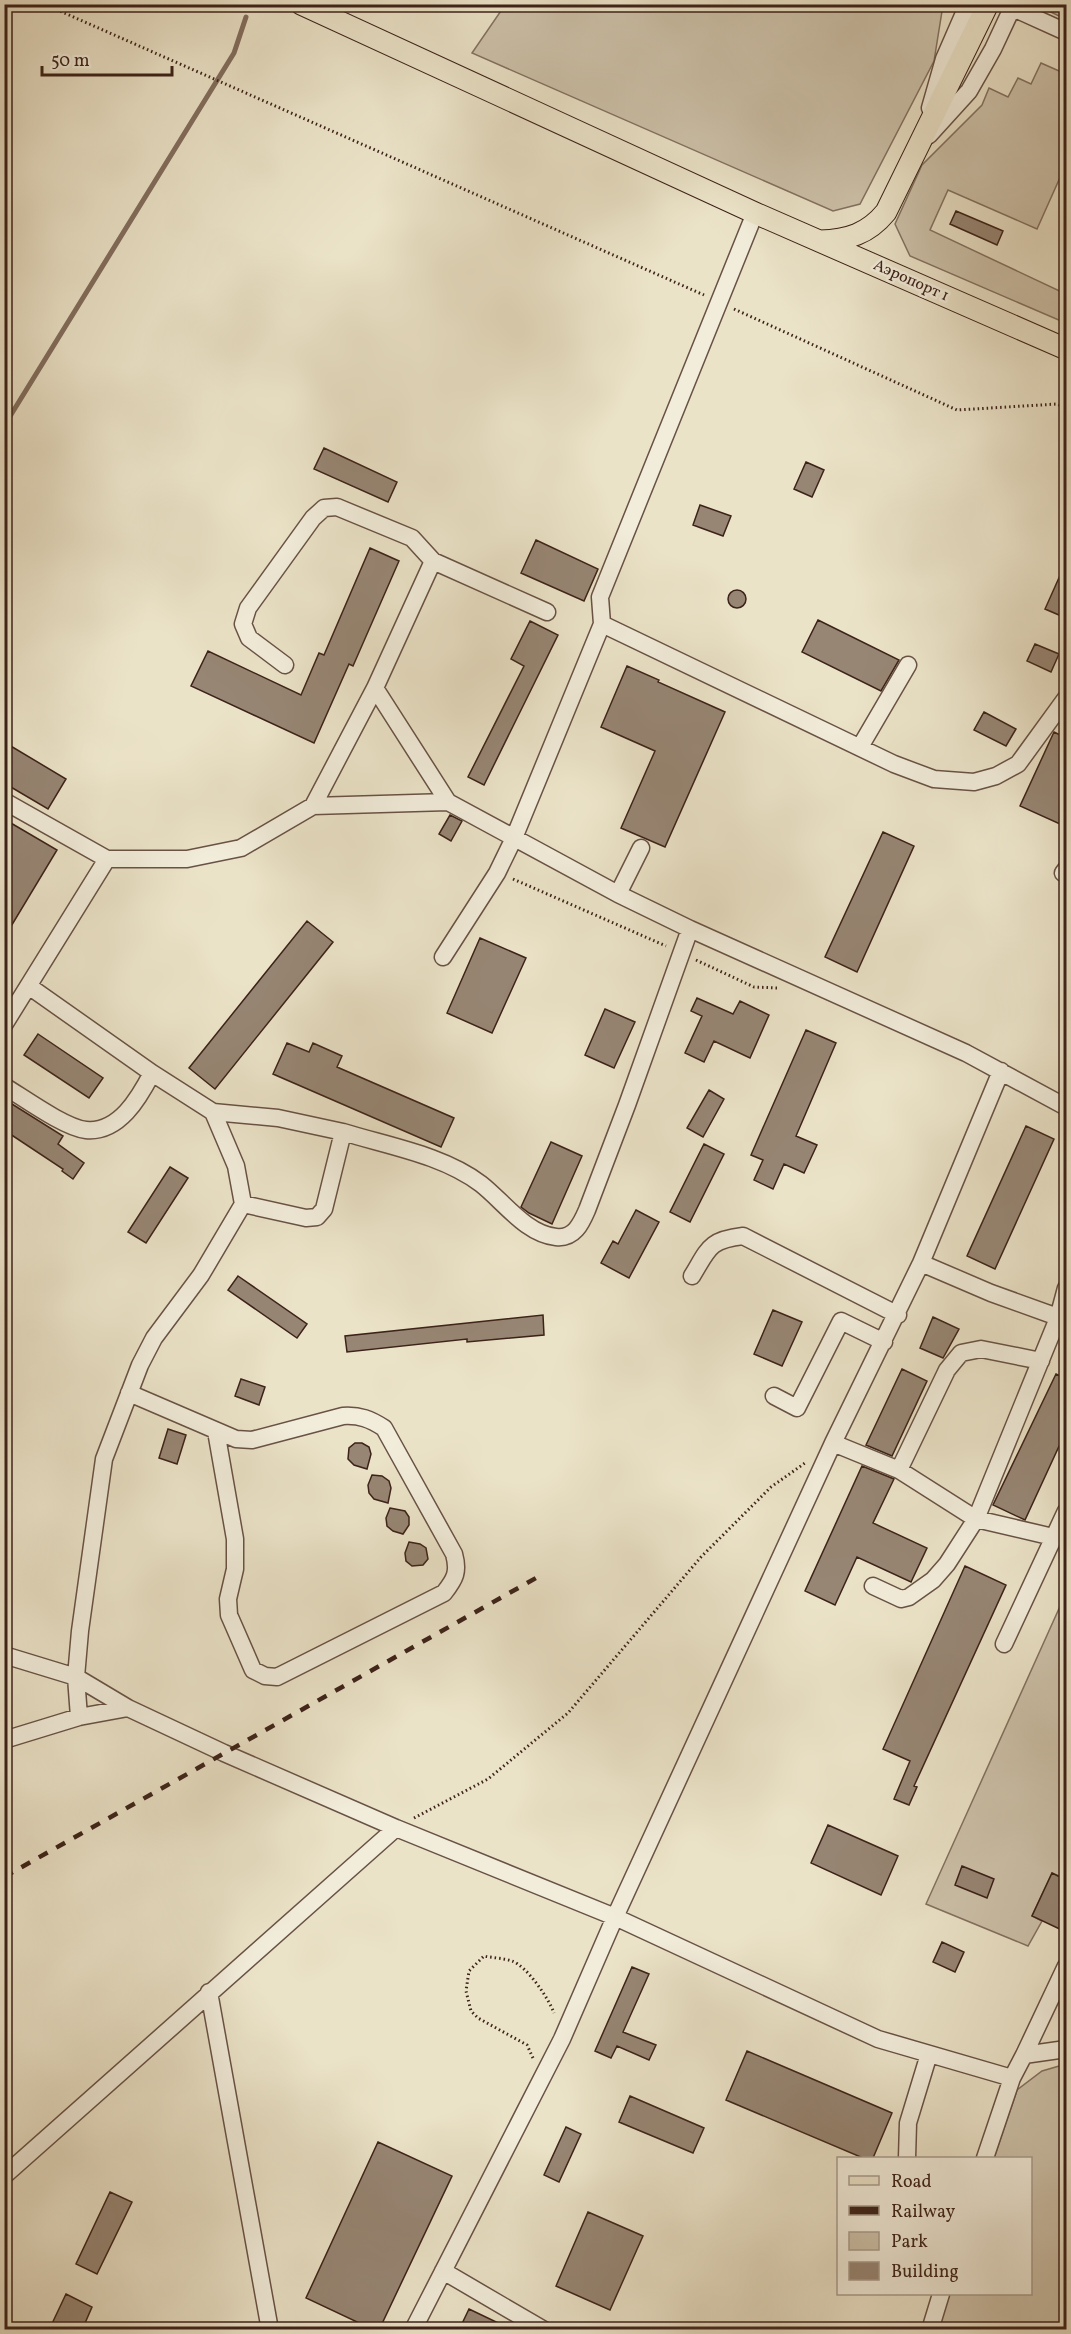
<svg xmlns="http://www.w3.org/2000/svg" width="1071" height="2334" font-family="Vollkorn,serif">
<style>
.green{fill:#cdc2aa;stroke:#847262;stroke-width:1.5}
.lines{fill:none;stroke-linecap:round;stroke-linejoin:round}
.stream{stroke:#826e5e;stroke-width:5}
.building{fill:#978674;stroke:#3c2219;stroke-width:1.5}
.minor-casing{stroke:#685245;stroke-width:19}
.major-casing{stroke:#3c2219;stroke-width:23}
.path{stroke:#3c2219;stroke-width:3;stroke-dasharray:1.5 3;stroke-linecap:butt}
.minor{stroke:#f2eddb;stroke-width:16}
.major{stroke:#ebe3c8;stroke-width:21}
.rail{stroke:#3c2219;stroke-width:4.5;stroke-dasharray:10 10;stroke-linecap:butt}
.labels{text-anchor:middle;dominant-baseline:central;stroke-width:5;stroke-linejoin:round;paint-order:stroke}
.street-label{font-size:16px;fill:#3c2219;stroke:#f2eddb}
</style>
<rect width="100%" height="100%" fill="#ebe3c8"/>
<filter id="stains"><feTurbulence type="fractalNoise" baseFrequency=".00333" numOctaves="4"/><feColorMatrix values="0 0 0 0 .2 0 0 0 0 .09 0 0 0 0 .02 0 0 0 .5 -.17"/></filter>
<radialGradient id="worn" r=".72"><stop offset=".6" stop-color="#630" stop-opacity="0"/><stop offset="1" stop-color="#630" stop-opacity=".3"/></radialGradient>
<path class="green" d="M505 5V4L943 5 934 61 860 204 833 211 472 53Z
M1036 5H1066V15L1059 16Z
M1041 63 1066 74V164L1037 229 948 190 930 230 1066 294V321H1061L910 256 895 224 922 165 982 105 989 88 1008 97 1018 78 1031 84Z
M1066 1593V1867L1061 1877 1052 1873 1032 1916 1042 1921 1028 1946 926 1904Z
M1066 2064V2329L937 2330 949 2294H1030V2158H994L1017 2090 1042 2071Z"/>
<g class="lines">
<path class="stream" d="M4 426 234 53 246 17"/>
</g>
<path class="building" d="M956 211 1003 231 997 245 950 224Z
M324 448 397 482 388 502 314 469Z
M806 462 824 470 812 497 794 489Z
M700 505 731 516 723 536 693 525Z
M536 540 598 569 584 601 521 573Z
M370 548 399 561 353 666 349 664 314 743 191 686 208 651 301 695 319 653 324 655Z
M1066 562V618L1045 609Z
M728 599a9 9 0 1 1 18 0a9 9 0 1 1-18 0Z
M818 620 899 660 881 691 802 652Z
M530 621 558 635 484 785 468 777 524 666 511 659Z
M1035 644 1059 654 1051 672 1027 661Z
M627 666 659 680 658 682 725 712 665 847 621 828 655 751 601 727Z
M984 712 1016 729 1006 746 974 730Z
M1054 732 1066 738V810L1060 824 1020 806Z
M4 742 66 779 48 809 4 783Z
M450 815 462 821 451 841 439 834Z
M4 819 57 850 4 938Z
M883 832 914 846 857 972 825 957Z
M307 921 333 942 215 1089 189 1068Z
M480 938 526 958 492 1033 447 1013Z
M697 998 733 1014 740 1001 769 1015 750 1058 714 1041 704 1062 685 1053 702 1016 691 1011Z
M605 1009 635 1022 614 1068 585 1055Z
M806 1030 836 1043 796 1136 817 1145 804 1173 784 1164 773 1189 754 1180 763 1160 751 1155Z
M38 1034 103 1078 89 1098 24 1055Z
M287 1043 309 1052 313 1043 342 1056 337 1067 454 1118 441 1147 273 1074Z
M709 1090 724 1099 703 1137 687 1128Z
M4 1099 63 1136 58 1144 84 1163 73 1179 62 1171 63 1169 4 1130Z
M1026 1126 1054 1139 995 1269 967 1256Z
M551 1142 582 1156 552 1224 529 1213 521 1207Z
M704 1144 724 1154 690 1222 670 1212Z
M170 1167 188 1178 146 1243 128 1232Z
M636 1210 659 1222 629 1278 601 1263 613 1241 618 1244Z
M238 1276 307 1324 297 1338 228 1290Z
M773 1310 802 1322 782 1366 754 1354Z
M543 1315 544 1335 467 1342V1339L347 1352 345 1336Z
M933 1317 959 1329 943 1358 920 1348Z
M902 1369 927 1381 892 1456 866 1445Z
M1056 1374 1066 1379V1431L1025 1520 993 1505Z
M241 1379 265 1387 259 1405 235 1396Z
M168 1429 186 1435 177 1464 159 1458Z
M355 1443H362L369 1447 371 1454 367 1469 354 1465 348 1459 349 1448Z
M862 1466 894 1479 873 1523 927 1548 911 1582 857 1557 835 1605 805 1591Z
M372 1475 382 1476 389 1481 391 1488 388 1503 374 1499 369 1493 368 1485Z
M390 1508 405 1511 409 1517V1525L403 1534 393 1531 387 1526 386 1518Z
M409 1542 420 1544 426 1548 428 1559 423 1565 412 1566 406 1561 405 1553Z
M965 1566 1006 1585 914 1786 917 1787 909 1805 894 1799 910 1761 883 1749Z
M828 1825 898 1856 881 1895 811 1863Z
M962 1866 994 1879 987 1898 955 1885Z
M1052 1873 1066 1880V1932L1032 1916Z
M942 1942 964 1952 955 1972 933 1962Z
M632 1967 649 1974 623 2032 656 2045 649 2060 617 2046 611 2058 595 2051Z
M747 2051 892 2113 873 2158H863L726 2100Z
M630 2096 704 2128 693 2153 619 2122Z
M566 2127 581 2134 559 2182 544 2175Z
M378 2142 452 2176 379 2330H374L306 2298Z
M110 2192 132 2202 97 2274 76 2264Z
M588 2212 643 2236 610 2310 556 2286Z
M66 2294 92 2307 82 2330H49Z
M469 2309 513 2330H459Z"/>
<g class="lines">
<g class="minor-casing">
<path id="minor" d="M1013 8 1066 32
M930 108 944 59 968 4
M929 135 969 91 993 49 1014 4
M433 561 375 688 448 802
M602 624 894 764 934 779 974 782 996 776 1018 764 1066 698
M285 665 249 638 243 624 248 608 313 518 324 508 337 507 412 538 433 561 547 612
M860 747 908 665
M4 801 107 859H187L241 848 313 806 448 802 618 894 690 929 966 1053 1066 1107
M313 806 375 688
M1063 873 1066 869
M618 894 641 848
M443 957 497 873 514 838 602 624 600 597 755 213
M30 987 152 1073
M4 1025 107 859
M4 1086C24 1098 65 1128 86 1130 119 1133 139 1098 152 1073L213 1112 278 1118 343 1132
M213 1112 236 1166 243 1204
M921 1263 991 1293 1066 1320
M692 1276C709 1248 709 1240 743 1236L898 1315
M129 1393 236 1439 252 1440 343 1416C360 1415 370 1419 384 1428L454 1554C459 1572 455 1579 444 1593L277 1677 265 1676 253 1670 229 1615 228 1599 235 1569V1539L216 1431
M774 1396 797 1408 841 1321 884 1342
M833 1443 899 1470 976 1519 1053 1537
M899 1470 947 1370 961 1353 981 1349 1041 1361
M873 1586 901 1599 909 1597 933 1580 947 1564 976 1519 1058 1318 1066 1288
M1004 1644 1066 1511
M4 1655 76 1677 128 1708 224 1753 396 1828 615 1917 878 2039 1012 2078
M79 1717 76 1677 80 1631 104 1459 140 1365 154 1338 201 1275 243 1204 306 1218 317 1217 324 1209 343 1132C388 1146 443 1155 481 1184 504 1202 526 1234 556 1237 574 1239 581 1224 587 1210L627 1105 690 929
M4 1740 79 1717 128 1708
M209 1992 270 2330
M1024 2055 1066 1966
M907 2158 908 2123 929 2054
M985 2158 1012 2078 1024 2055 1066 2049
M4 2176 396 1828
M443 2271 544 2330
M413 2330 562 2039 615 1917 833 1443 921 1263 1001 1071
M930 2330 941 2294"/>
</g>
<g class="major-casing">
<path id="major" d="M301 4 755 213 1066 349
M820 241C848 240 868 234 886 212L988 4"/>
</g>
<path class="path" d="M44 4 704 295
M734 309 957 410 1057 404 1066 408
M513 879 666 946
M696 960 754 987 777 988
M414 1818 488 1779 568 1713 701 1557 771 1487 805 1463
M533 2058 527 2045 478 2018 471 2011 466 1991 469 1971 484 1956C493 1958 503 1958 512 1961 527 1966 549 1999 554 2013"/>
<use href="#minor" class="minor"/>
<use href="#major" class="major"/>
<path class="rail" d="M4 1877 536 1578"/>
</g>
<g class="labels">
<g class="street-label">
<text transform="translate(911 281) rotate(24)">Аэропорт 1</text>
</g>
</g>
<rect width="1071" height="2334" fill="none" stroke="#ebe3c8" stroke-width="24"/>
<rect x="6" y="6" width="1059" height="2322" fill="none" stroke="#3c2219" stroke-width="3"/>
<rect x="12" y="12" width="1047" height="2310" fill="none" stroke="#3c2219" stroke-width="1.5"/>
<rect x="837" y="2157" width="195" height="138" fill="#f2eddb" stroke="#a99c8d" stroke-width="1.5"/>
<rect x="849" y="2176" width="30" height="9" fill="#ebe3c8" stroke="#a99c8d" stroke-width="1.5"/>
<text x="891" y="2187" font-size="18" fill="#3c2219">Road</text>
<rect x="849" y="2206" width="30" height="9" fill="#3c2219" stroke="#a99c8d" stroke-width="1.5"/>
<text x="891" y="2217" font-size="18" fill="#3c2219">Railway</text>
<rect x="849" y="2232" width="30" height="18" fill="#cdc2aa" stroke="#a99c8d" stroke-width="1.5"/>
<text x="891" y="2247" font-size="18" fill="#3c2219">Park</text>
<rect x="849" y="2262" width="30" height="18" fill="#978674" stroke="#a99c8d" stroke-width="1.5"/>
<text x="891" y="2277" font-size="18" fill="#3c2219">Building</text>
<path d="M42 66v9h130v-9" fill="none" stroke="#3c2219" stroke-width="3"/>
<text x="51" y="66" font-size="18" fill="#3c2219" stroke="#f2eddb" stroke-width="4.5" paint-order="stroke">50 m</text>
<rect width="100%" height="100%" filter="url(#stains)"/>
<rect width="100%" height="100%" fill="url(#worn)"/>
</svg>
